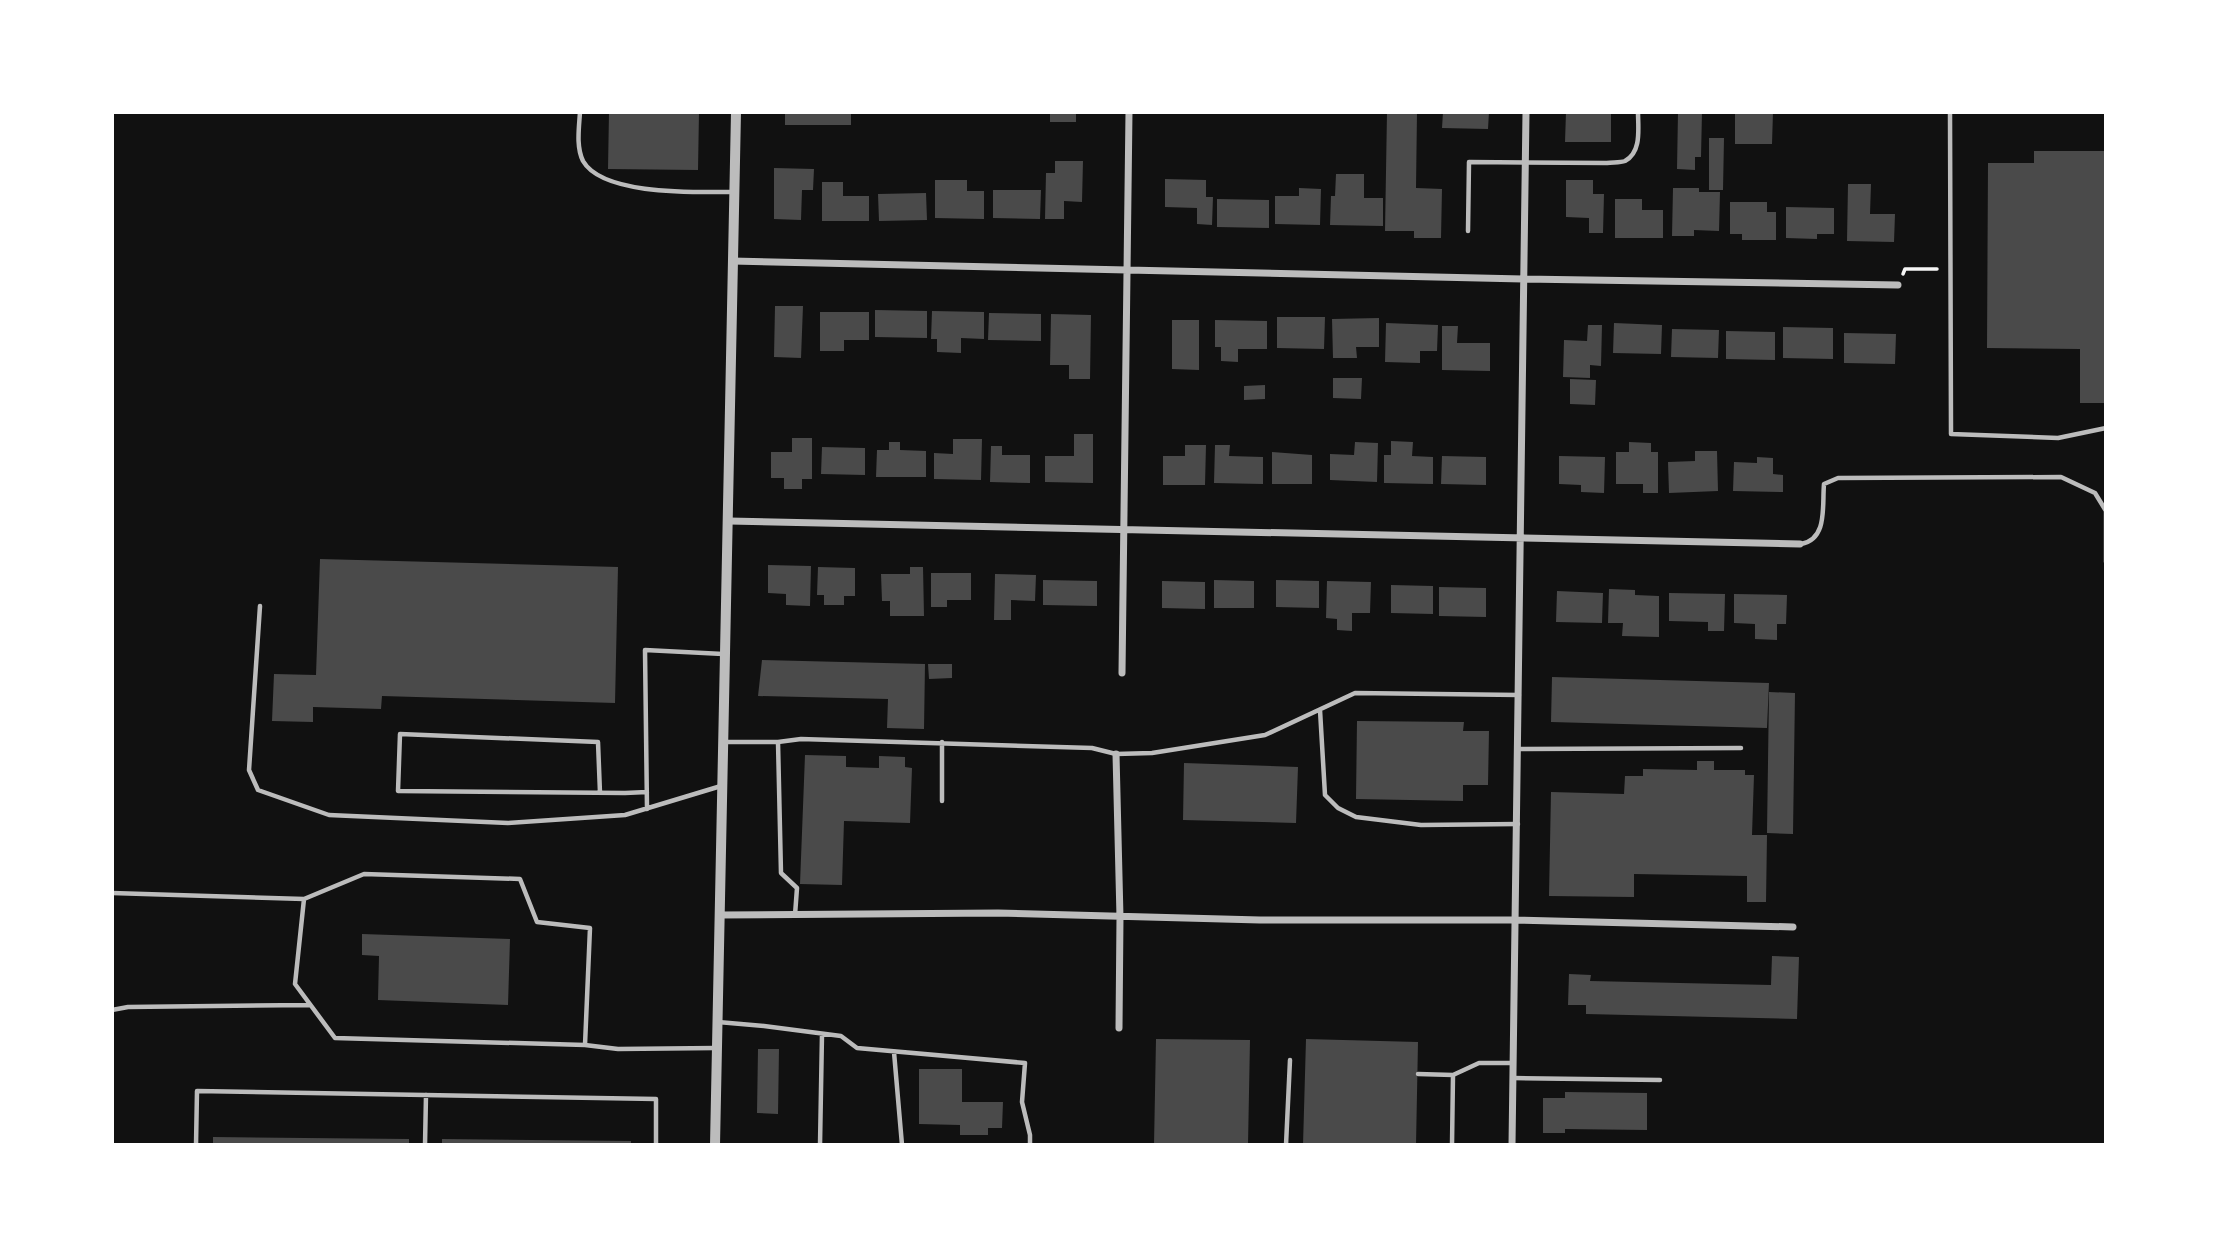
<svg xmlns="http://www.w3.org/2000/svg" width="2218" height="1257" font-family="Barlow,sans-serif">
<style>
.building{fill:#4a4a4a}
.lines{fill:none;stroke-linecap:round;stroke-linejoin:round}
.path{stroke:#f5f5f5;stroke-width:3.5}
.service{stroke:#bcbcbc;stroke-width:4.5}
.minor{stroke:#bcbcbc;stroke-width:7}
.tertiary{stroke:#bcbcbc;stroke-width:10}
</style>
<rect width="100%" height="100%" fill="#111"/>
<path class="building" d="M609 112H699L698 170 608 169Z
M785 112H851V125H785Z
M1050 112H1076V122H1050Z
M1387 112H1417L1416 188 1442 189 1441 238H1414V231H1385Z
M1443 112H1489L1488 129 1442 128Z
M1566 112H1611V142H1565Z
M1678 112H1702L1701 157H1695V170L1677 169Z
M1735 112H1773L1772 144H1735Z
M1709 138H1724L1723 190H1709Z
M2034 151H2106V403H2080V349L1987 348 1988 163H2034Z
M1055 161H1083L1082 202 1064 201V219H1045L1046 173H1055Z
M774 168 814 169 813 190H802L801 220 774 219Z
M1336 174H1364V198H1383V226L1330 225 1331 196H1335Z
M1165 179 1206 180V197H1213L1212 225 1197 224V208L1165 207Z
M935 180H967V191H984V219L935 218Z
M1566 180H1593V194H1604L1603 233H1589V218L1566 217Z
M822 182H843V196H869V221H822Z
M1848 184H1871L1870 214H1895L1894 242 1847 241Z
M1299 188 1321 189 1320 225 1275 224V196H1299Z
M1673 188H1699V192H1720L1719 231 1694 230V236H1672Z
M993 190H1041L1040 219 993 218Z
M926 193 927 220 879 221 878 194Z
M1217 199 1269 200V228L1217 227Z
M1615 199H1642V210H1663V238H1615Z
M1730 202H1767V212H1776V240H1742V234H1730Z
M1786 207 1834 208V234H1817V239L1786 238Z
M775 306H803L801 358 774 357Z
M875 310 927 311V338L875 337Z
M932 311 984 312V339L961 338V353L937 352V339H931Z
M820 312H869V340H844V351H820Z
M989 313 1041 314V341L988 340Z
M1051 314 1091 315 1090 379H1069V365H1050Z
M1277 317H1325L1324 349 1277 348Z
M1379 318V347H1356L1357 358H1333L1332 319Z
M1172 320H1199V370L1172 369Z
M1215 320 1267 321V349H1238V362L1221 361V347H1215Z
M1386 323 1438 325 1437 351H1420V363L1385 362Z
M1614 323 1662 325 1661 354 1613 353Z
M1588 325H1602L1601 366 1590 365V378L1563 377 1564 340 1587 341Z
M1442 326H1458L1457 343H1490V371L1442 370Z
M1783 327 1833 328V359L1783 358Z
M1672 329 1719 330 1718 358 1671 357Z
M1726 331 1775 332V360L1726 359Z
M1844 333 1896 334 1895 364 1844 363Z
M1333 378H1362L1361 399 1333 398Z
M1570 379 1596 380 1595 405 1570 404Z
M1265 385V399L1244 400V386Z
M1074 434H1093V483L1045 482V456H1074Z
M792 438H812V479H802V489H784V478H771V452H792Z
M953 439H982L981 480 934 479V453L953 454Z
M1391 441 1413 442 1412 456 1433 457V484L1384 483V455H1391Z
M889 442H900V450L926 451V477H876L877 450H889Z
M1355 442 1378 443 1377 482 1330 480V454L1354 455Z
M1629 442 1651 443V452H1658V493H1643V484H1616V452H1629Z
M1185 445H1206L1205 485H1163V456H1185Z
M1215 445H1230L1229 456 1263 457V484L1214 483Z
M991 446H1002V455H1030V483L990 482Z
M822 447 865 448V475L821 474Z
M1695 451H1717L1718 491 1669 493 1668 462 1695 461Z
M1272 452 1312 455V484H1272Z
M1442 456 1486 457V485L1441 484Z
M1559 456 1605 457 1604 493 1581 492V485L1559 484Z
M1757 457 1773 458V474L1783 475V492L1733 491 1734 462 1757 463Z
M320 559 618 567 615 703 382 696 381 709 313 707V722L272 721 274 674 316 675Z
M768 565 811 566 810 606 786 605V594L768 593Z
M818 567 855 568V596H844V605H824V595H817Z
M910 567H923L924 616H890V601H882L881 574H910Z
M931 573H971V600H947V607H931Z
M995 574 1036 575 1035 601 1011 600V620H994Z
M1043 580 1097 581V606L1043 605Z
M1214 580 1254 581V608H1214Z
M1276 580 1319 581V608L1276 607Z
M1162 581 1205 582V609L1162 608Z
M1327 581 1371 582 1370 613H1352V631L1337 630V619L1326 618Z
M1391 585 1433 586V614L1391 613Z
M1439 587 1486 588V617L1439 616Z
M1609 589 1635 590V595L1659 596V637L1622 636 1623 623H1608Z
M1557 591 1603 593 1602 623 1556 622Z
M1669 593 1725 594 1724 631H1708V622L1669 621Z
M1734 594 1787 595 1786 624H1777V640L1755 639V624L1734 623Z
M762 660 925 664 924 729 887 728 888 699 758 696Z
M928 664H952V678L929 679Z
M1552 677 1769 683 1767 728 1551 722Z
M1769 692 1795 693 1793 834 1767 833Z
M1357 721 1464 722 1463 731H1489L1488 785H1463V801L1356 799Z
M805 755 846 756V767L879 768V756L905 757V767L912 768 910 823 844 821 842 885 800 884Z
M1697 761H1714V770H1745V775H1754L1752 835H1767L1766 902H1747V876L1634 874V897L1549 896 1551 792 1624 794 1625 776H1643V769L1697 770Z
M1184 763 1298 767 1296 823 1183 820Z
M362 934 510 939 508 1005 378 1000 379 956 362 955Z
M1772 956 1799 957 1797 1019 1586 1014V1005H1568L1569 974 1591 975 1590 981 1771 985Z
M1156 1039 1250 1040 1248 1145H1154Z
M1306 1039 1418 1042 1416 1145H1303Z
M758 1049H779L778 1114 757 1113Z
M919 1069H962V1102H1003L1002 1128H988V1135H960V1125L919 1124Z
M1565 1092 1647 1093V1130L1565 1129V1133H1543V1098H1565Z
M213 1137 409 1139V1145H213Z
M442 1139 631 1141V1145H442Z"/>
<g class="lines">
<path class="path" d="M1903 274 1905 269H1937"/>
<path class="service" d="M580 112C579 128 576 147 583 161 603 196 698 192 734 192
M1950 112 1951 434 2058 438 2106 428
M1468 231 1469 162 1607 163C1612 162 1620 163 1625 161 1642 152 1638 128 1638 112
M1801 544C1828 539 1822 506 1824 484L1838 478 2061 477 2095 493 2106 511V562
M260 606 249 770 258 790 329 815 508 823 625 815 721 786
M1320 710 1325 795 1338 808 1356 817 1421 825 1518 824
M724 742H778L801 739 1092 748 1116 754 1152 753 1265 735 1355 693 1519 695
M778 742 781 873 797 888 795 915
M942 742V801
M1519 749 1741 748
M600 793 598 742 400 734 398 791 625 793 647 792
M647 809 645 650 723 654
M112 893 304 899
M112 1010 128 1007 310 1005
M718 1022 764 1026 841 1036 857 1048 1025 1063 1022 1102 1030 1135V1145
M585 1045 590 928 537 922 520 879 364 874 304 899 295 984 335 1038 585 1045 618 1049 716 1048
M894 1052 902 1145
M1418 1074 1453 1075 1452 1145
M1453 1075 1479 1063H1512
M1513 1078 1660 1080
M196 1145 197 1091 656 1099V1145
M425 1145 426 1095
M820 1145 822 1034
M1286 1145 1290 1060"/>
<path class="minor" d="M732 261 1523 279 1898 285
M729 521 1800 544
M1122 673 1129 112
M1116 754 1120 917 1119 1028
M719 915 998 913 1260 920H1516L1793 927
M1512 1145 1526 112"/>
<path class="tertiary" d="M715 1145 736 112"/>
</g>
<rect width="2218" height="1257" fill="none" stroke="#ffffff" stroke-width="228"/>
</svg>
